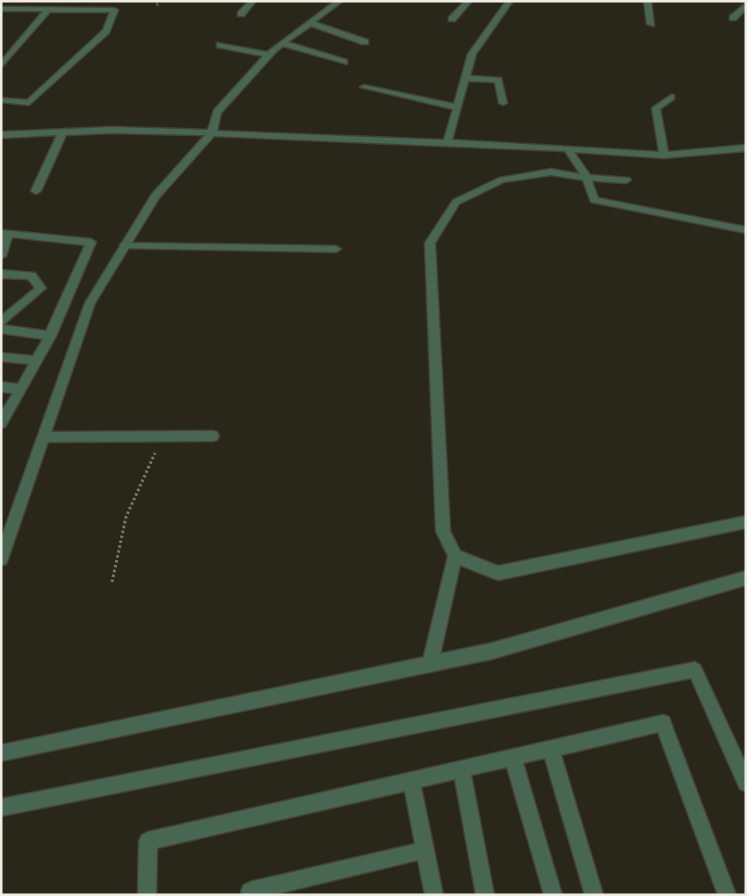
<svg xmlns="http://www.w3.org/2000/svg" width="747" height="896" font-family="'PT Sans',sans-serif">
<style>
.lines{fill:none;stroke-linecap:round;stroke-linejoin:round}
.lane-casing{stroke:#454236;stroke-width:3}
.street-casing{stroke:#454236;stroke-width:3}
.path-far1{stroke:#79766c;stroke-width:2;stroke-dasharray:1 1;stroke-linecap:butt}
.path{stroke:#79766c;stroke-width:3;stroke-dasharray:2.5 2.5;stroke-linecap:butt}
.lane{fill:#476752;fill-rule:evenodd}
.street{fill:#476752;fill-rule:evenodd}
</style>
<rect width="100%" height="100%" fill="#29261a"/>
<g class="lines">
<g class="lane-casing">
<path id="lane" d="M1 7 114 8 118 10 109 33 29 105 1 102V98L27 100 103 30 110 12H50L1 68V61L43 11H1Z
M551 169 590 176 598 198 746 227V233L591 202 583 180 551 175 504 182 459 204 435 243 450 531 460 551 498 566 746 516V528L498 580 460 565 438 664 435 669 430 672 425 669 422 664 448 556 436 531 425 243 453 200 499 178Z
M1 230 91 239 96 242 56 336 5 427 1 428V412L13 393 1 392V382L18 384 29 364 1 361V353L33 356 43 339 1 333V316L35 288 28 279 1 278V270L35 273 46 288 3 325 46 331 85 245 12 237 6 256 1 259Z
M124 243 336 246 341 249 336 252 120 248V244Z
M213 431 217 432 219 436 217 440 213 441 44 442 40 441 38 437 40 433 44 432Z
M695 662 700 665 746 764V791L740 789 691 678 1 816V799Z
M663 715 669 717 671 723 736 895H718L658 732 561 755 603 895H585L545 758 523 763 562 895H544L507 767 471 775 494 895H476L455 779 421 787 443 895H425L418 860 272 895H242L241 891 244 885 250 882 415 844 405 791 157 848 156 895H138L139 841 142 835 148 832Z"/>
</g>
<g class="street-casing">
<path id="street" d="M249 1H256L244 16H238V12Z
M335 1H343L315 22 368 40V44H362L311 26 288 42 347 60V64L283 46 276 52 221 113 217 131 444 140 453 109 360 87 364 85 454 104 468 54 506 1H513L476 54 470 76 501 78 507 103 503 105 499 103 495 82 468 81 452 140 659 152 652 108 671 95H674V99L660 109 668 152 746 145V151L664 158 574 152 590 175 629 178 631 180 626 183 584 180 565 151 214 136 159 198 95 303 8 559 6 564 1 565V539L85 303 152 194 205 135 111 133 66 135 41 191 36 194 31 191 57 135 1 138V132L111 127 208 130 214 110 263 56 217 47V43L267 52Z
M465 1H472L455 21H449V17Z
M644 1H651L654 26 647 24Z
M746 3V9L736 20H730V16Z
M746 571V585L492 659 1 761V745L492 643Z"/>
</g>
<path class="path-far1" d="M156 1 158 6"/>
<path class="path" d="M112 582 126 517 155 453"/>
<use href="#lane" class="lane"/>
<use href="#street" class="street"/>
</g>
<rect width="747" height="896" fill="none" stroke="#efede5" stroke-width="5"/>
</svg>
